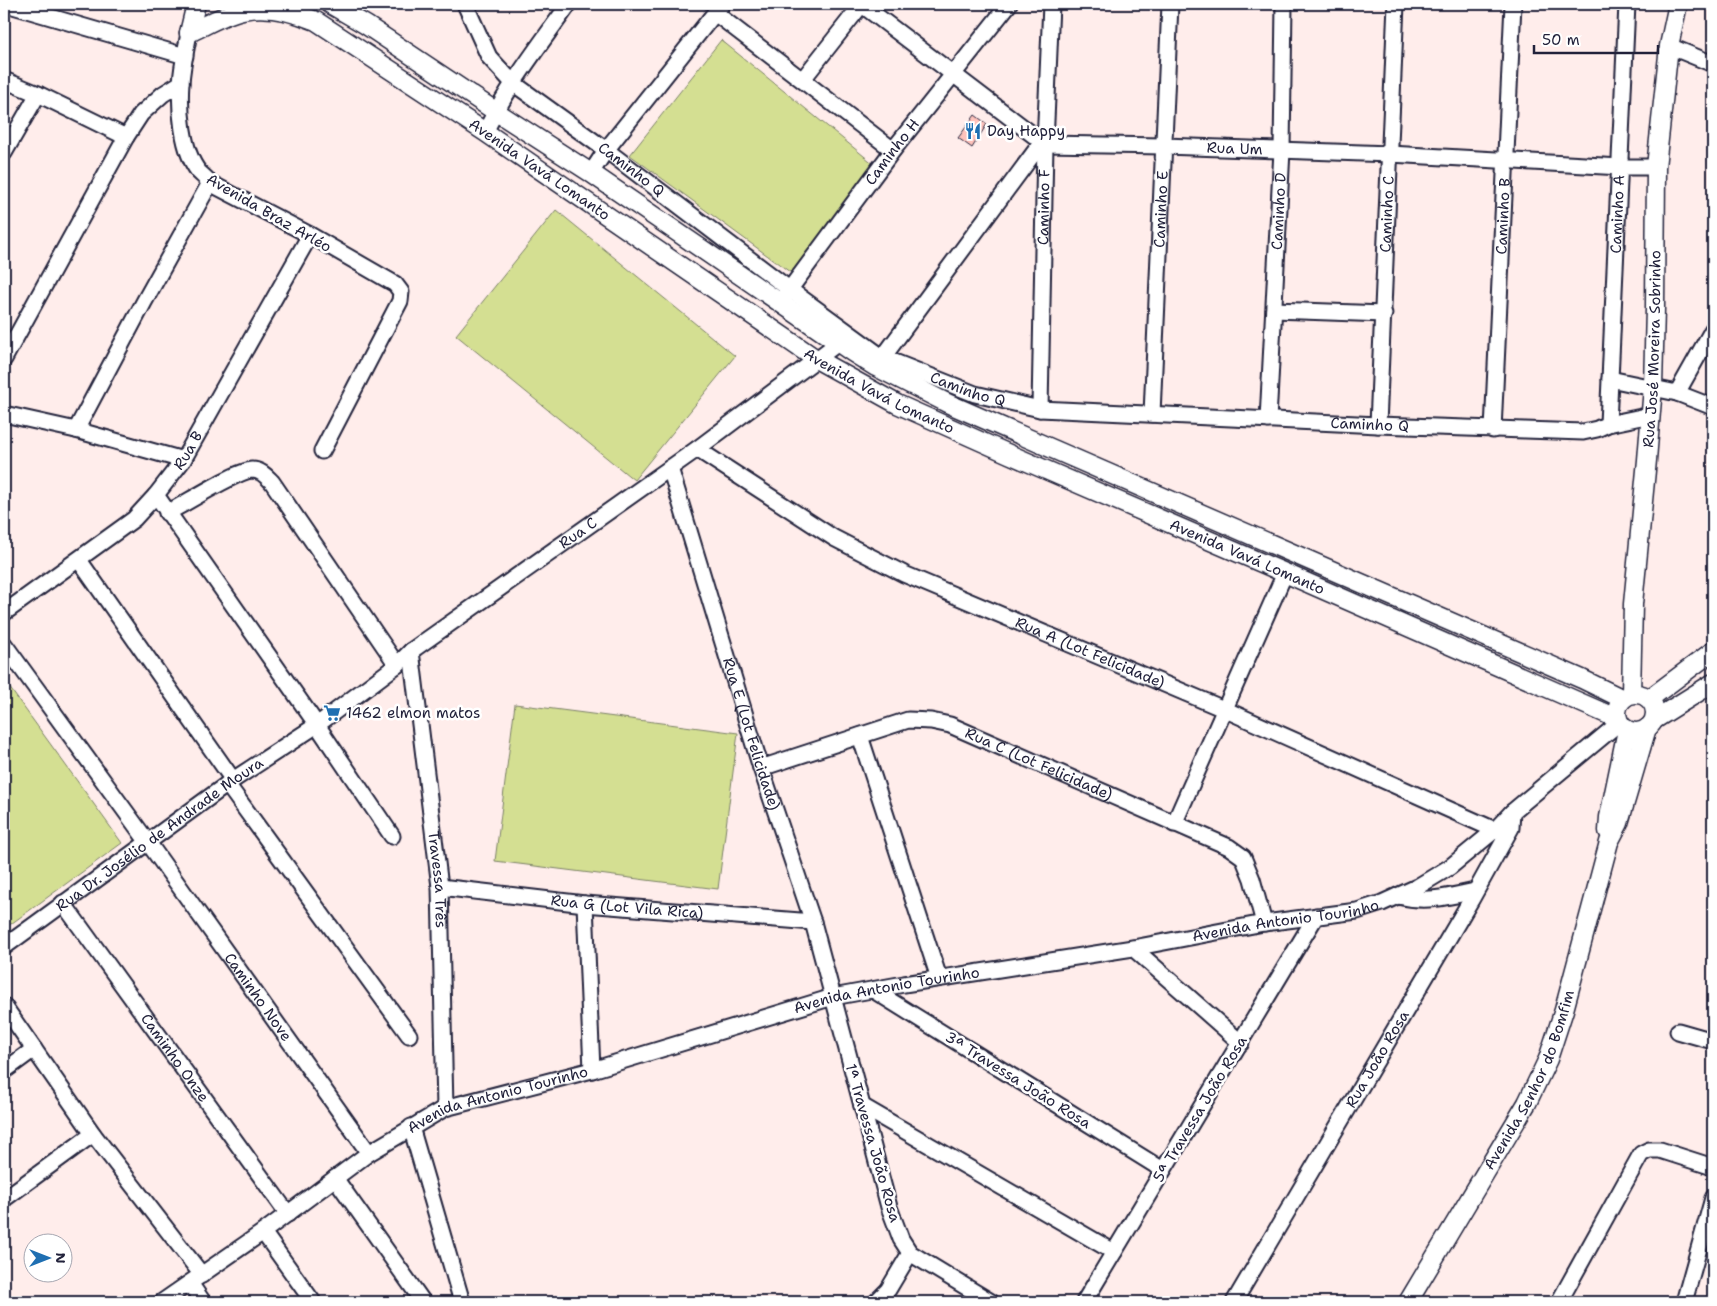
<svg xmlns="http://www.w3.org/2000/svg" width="1717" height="1306" font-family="'Shantell Sans',sans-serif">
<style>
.green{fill:#d4df92;stroke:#7b8066}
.building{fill:#ffc3bc;stroke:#22223b}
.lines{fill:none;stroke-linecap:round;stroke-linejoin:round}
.minor-casing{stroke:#22223b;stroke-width:19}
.tertiary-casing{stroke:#22223b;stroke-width:21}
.minor{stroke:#fff;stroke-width:15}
.tertiary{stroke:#fff;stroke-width:18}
.labels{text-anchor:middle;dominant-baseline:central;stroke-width:5;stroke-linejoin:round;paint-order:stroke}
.poi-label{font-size:15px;fill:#22223b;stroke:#fff;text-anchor:start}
.street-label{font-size:15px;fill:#22223b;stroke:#fff}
</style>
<rect width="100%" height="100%" fill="#ffedeb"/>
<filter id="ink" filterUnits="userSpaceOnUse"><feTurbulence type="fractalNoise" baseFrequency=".02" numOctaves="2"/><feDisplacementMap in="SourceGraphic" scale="10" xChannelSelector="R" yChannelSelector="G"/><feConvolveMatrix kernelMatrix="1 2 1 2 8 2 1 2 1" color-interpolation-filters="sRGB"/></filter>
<g filter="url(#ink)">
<path class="green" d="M721 40 875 165 794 275 630 155Z
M556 210 735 356 634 480 456 335Z
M4 680 122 843 4 929Z
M515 704 738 733 718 889 495 861Z"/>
<path class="building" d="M975 115 987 124 972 148 958 138Z"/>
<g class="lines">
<g class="minor-casing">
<g id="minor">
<path d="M6 4 185 56"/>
<path id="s1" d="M465 4 489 57 513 83 606 150 789 289 882 357 975 394 1040 409 1378 425 1583 432 1597 429 1608 424 1651 415"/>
<path id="s2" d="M861 4 1045 144 1164 146 1390 154 1621 167H1656"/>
<path d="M715 13 893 150"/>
<path d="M189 33C186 50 182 66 181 83 179 109 182 151 199 172 203 176 207 179 210 183L310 235 395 284 401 292 400 301 322 451"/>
<path d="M1669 46 1713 64"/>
<path d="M803 79 862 4"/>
<path d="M4 80 38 94 126 137"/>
<path d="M485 132C508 86 539 46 569 4"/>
<path d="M4 153 38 94"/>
<path d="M591 173 606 150 722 4"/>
<path id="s3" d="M784 297 893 150 1009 4"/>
<path d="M1274 310 1384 314"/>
<path d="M4 359 126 137 141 114 163 94 181 83"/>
<path d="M878 364 1042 142"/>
<path d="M1610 379 1677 393 1713 407"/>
<path d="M1677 393 1713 329"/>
<path id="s4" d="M1040 409 1045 144 1051 4"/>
<path d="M4 414 76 430 183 460"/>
<path id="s5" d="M1152 414 1170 4"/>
<path id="s6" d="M1268 420 1282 150 1284 4"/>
<path id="s7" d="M1608 424 1627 4"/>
<path id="s8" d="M1378 425 1396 4"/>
<path d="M76 430 144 302 210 183"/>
<path id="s9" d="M1493 430 1513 4"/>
<path id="s10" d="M697 449 834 538 904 574 1226 710 1495 830"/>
<path id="s11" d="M670 468 761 768 813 922 889 1207 901 1239 910 1253 991 1302"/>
<path d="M156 495 317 725 392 836"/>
<path d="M167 513C185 504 236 471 252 470 261 470 266 476 272 482L397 665"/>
<path d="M79 560 233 780"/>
<path id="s12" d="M4 613 134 519 156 495 183 460 310 235"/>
<path id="s13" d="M4 644 147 841 369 1153"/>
<path id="s14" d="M411 651 440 887 445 1108"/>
<path d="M860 736 939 978"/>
<path id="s15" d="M761 768 908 720 931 721 950 725 1229 847 1243 857 1252 879 1264 923"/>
<path d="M227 784 409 1035"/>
<path d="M1174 824 1285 573"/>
<path id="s16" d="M440 887 585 904 813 922"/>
<path d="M1398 896C1426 903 1448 897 1475 891"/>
<path id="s17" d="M63 903 288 1214"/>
<path d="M585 904 592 1070"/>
<path id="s18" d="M4 947 233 780 317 725 397 665 411 651 697 449 838 343"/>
<path d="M1133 948 1241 1043"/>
<path d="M873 990 1163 1170"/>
<path d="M4 1006 93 1134 202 1275"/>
<path d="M1678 1031 1713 1041"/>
<path d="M4 1071 34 1049"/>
<path d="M862 1106 1114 1252"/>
<path d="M411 1127 462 1302"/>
<path d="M335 1178 423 1302"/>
<path d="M4 1199 93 1134"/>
<path d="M263 1232 313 1302"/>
<path d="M190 1283 203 1302"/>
<path id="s19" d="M162 1302 263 1232 369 1153 445 1108 592 1070 833 997 904 984 1133 948 1264 923 1357 911 1382 903 1417 887 1450 867 1495 830 1512 812 1619 723"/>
<path d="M876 1302 888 1290 910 1253"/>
<path d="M1084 1302 1316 916"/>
<path id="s20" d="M1234 1302 1471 900 1511 828 1512 812"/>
<path d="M1559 1302 1641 1154 1649 1150H1660L1713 1167"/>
<path d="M1684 1302 1713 1198"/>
</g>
</g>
<g class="tertiary-casing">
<g id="tertiary">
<path d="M330 4 366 25 495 111 591 173 852 352 876 367 947 403 1582 679 1623 699"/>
<path id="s21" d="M189 33C206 25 224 14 243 10 267 5 294 12 316 21L485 132 816 359 897 404 1009 454 1285 573 1618 719"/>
<path d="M189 33 196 4"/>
<path id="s22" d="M1631 694 1633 604 1647 460 1653 387 1655 308 1656 167 1669 46 1678 4"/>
<circle cx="1636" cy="713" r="19"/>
<path d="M1649 699 1713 651"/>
<path d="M1654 720 1713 683"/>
<path d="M1608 831 1609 817 1627 730"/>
<path id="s23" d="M1408 1302 1527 1103 1548 1059 1564 1010 1609 842 1619 823 1647 728"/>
</g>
</g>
<use href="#minor" class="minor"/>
<use href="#tertiary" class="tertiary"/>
</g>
</g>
<defs>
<g id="restaurant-bare" transform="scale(1.35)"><path d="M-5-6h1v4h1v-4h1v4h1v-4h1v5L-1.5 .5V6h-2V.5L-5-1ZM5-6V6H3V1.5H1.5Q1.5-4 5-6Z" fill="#1f6fb2" stroke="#fff" stroke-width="2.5" paint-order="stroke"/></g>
<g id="supermarket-bare" transform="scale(1.35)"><path d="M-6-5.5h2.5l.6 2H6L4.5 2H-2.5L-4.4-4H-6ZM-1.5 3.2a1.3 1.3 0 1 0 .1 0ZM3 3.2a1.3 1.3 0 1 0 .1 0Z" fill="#1f6fb2" stroke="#fff" stroke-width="2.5" paint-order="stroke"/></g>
</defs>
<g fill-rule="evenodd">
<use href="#restaurant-bare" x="973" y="131"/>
<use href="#supermarket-bare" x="332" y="713"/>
</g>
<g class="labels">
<g class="poi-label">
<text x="987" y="131">Day Happy</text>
<text x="346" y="713">1462 elmon matos</text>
</g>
<g class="street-label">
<text stroke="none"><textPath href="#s2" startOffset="421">Rua Um</textPath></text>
<text stroke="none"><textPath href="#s3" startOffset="181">Caminho H</textPath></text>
<text stroke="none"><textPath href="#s1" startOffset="240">Caminho Q</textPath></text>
<text stroke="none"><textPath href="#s21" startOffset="402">Avenida Vavá Lomanto</textPath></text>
<text stroke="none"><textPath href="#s4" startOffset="202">Caminho F</textPath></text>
<text stroke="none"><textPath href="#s5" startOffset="205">Caminho E</textPath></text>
<text stroke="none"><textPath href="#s6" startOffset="209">Caminho D</textPath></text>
<text transform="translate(269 213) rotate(30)">Avenida Braz Arléo</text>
<text stroke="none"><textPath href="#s7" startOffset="210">Caminho A</textPath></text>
<text stroke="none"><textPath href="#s8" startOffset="211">Caminho C</textPath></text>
<text stroke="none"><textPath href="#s9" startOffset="214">Caminho B</textPath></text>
<text stroke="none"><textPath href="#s22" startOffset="346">Rua José Moreira Sobrinho</textPath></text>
<text stroke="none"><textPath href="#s1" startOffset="645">Caminho Q</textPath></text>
<text stroke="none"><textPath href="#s21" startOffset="808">Avenida Vavá Lomanto</textPath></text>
<text stroke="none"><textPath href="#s1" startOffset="1050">Caminho Q</textPath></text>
<text stroke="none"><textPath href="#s12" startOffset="248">Rua B</textPath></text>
<text stroke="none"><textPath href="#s18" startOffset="708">Rua C</textPath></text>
<text stroke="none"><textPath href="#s21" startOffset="1212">Avenida Vavá Lomanto</textPath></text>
<text stroke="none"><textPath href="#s10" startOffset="444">Rua A (Lot Felicidade)</textPath></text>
<text stroke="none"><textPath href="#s11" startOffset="278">Rua E (Lot Felicidade)</textPath></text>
<text stroke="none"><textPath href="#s15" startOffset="294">Rua C (Lot Felicidade)</textPath></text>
<text stroke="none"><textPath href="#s18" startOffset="192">Rua Dr. Josélio de Andrade Moura</textPath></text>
<text stroke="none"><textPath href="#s14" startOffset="230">Travessa Três</textPath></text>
<text stroke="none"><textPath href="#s16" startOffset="188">Rua G (Lot Vila Rica)</textPath></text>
<text stroke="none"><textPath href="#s19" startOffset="1206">Avenida Antonio Tourinho</textPath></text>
<text stroke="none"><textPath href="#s19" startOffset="801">Avenida Antonio Tourinho</textPath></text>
<text stroke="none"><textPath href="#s13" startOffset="435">Caminho Nove</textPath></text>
<text stroke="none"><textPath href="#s17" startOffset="191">Caminho Onze</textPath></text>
<text stroke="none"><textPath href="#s20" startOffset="282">Rua João Rosa</textPath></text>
<text transform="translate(1018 1080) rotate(32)">3ª Travessa João Rosa</text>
<text stroke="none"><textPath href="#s23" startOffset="254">Avenida Senhor do Bomfim</textPath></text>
<text stroke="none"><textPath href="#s19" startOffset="396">Avenida Antonio Tourinho</textPath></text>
<text transform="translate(1200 1109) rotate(-59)">5ª Travessa João Rosa</text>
<text transform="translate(873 1143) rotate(74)">1ª Travessa João Rosa</text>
</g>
</g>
<rect width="1717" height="1306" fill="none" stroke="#fff" stroke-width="20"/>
<rect x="10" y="10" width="1697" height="1286" fill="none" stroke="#22223b" stroke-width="2" filter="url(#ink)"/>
<g transform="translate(48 1258) rotate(90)"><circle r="24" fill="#ffffff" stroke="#a7a7b1"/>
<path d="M0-4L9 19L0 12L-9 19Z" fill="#1f6fb2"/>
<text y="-8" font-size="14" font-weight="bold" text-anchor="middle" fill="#22223b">N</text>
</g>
<path d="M1534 45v8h124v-8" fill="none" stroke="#22223b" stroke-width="2.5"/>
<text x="1542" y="45" font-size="15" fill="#22223b" stroke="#ffffff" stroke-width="4" paint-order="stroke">50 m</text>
</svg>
